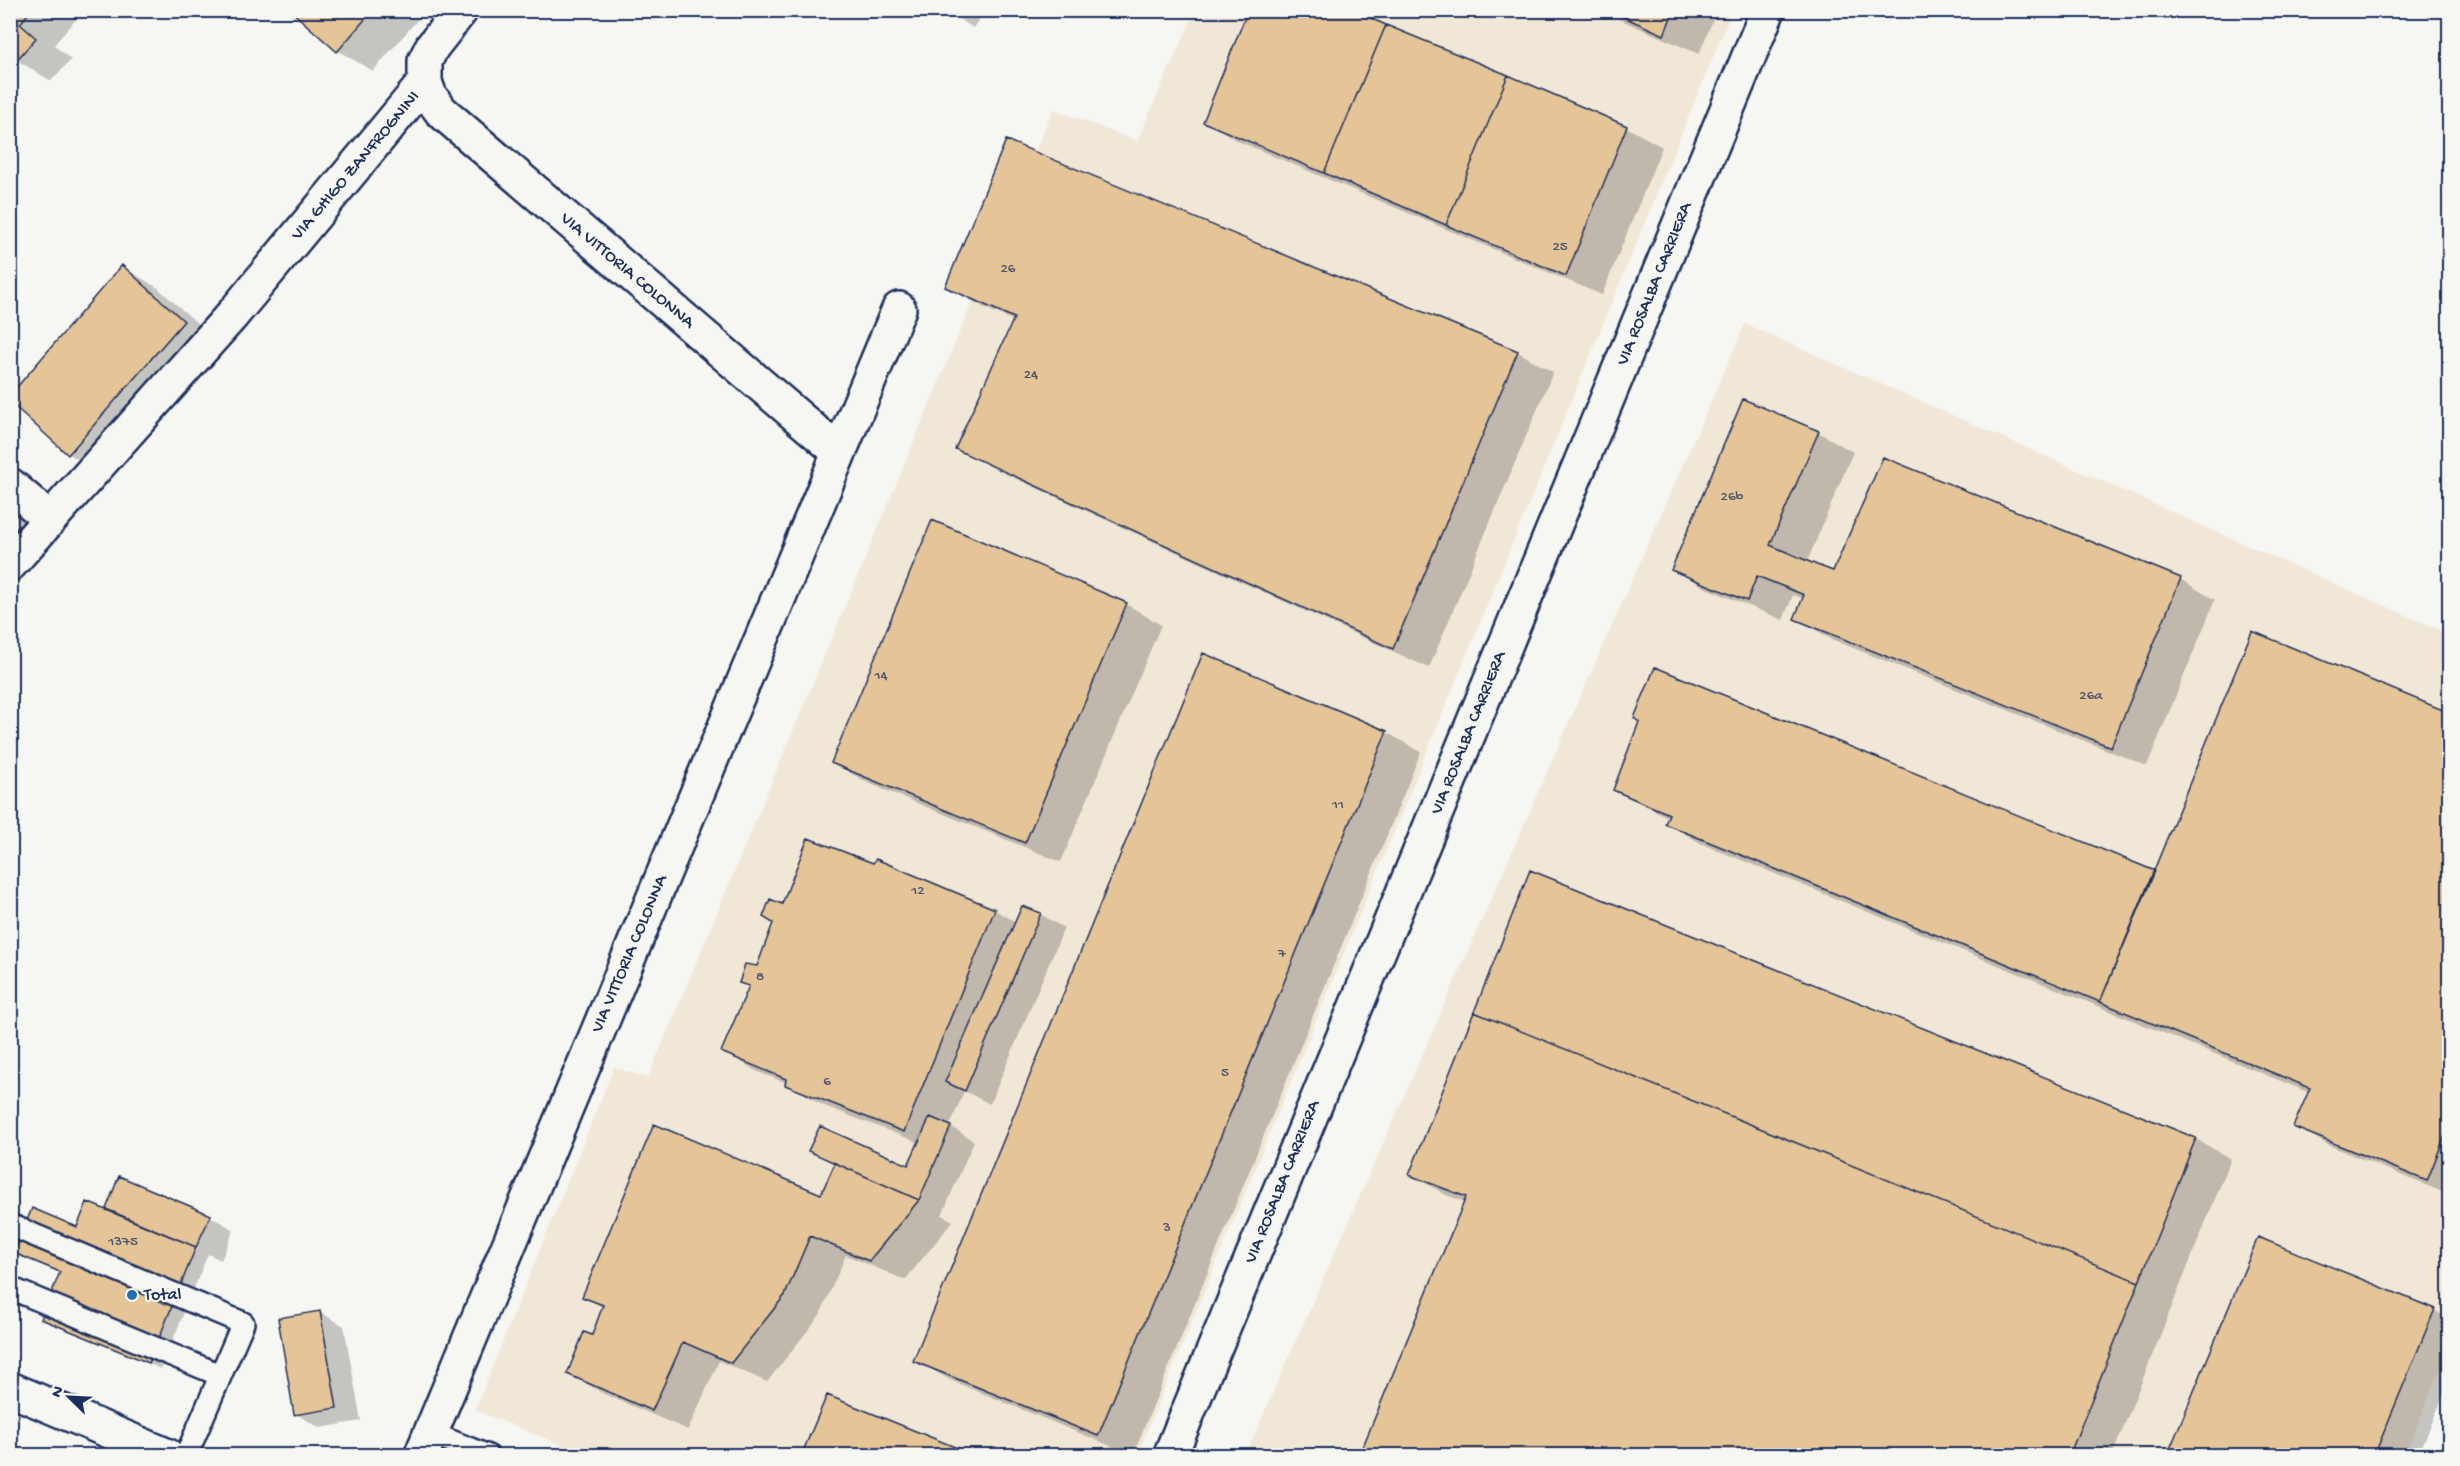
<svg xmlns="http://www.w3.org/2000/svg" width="2460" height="1466" font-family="'Gochi Hand',sans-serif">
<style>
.built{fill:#f1e7d7}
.shadow{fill:#0003}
.building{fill:#e5c597;stroke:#1b2f5e;stroke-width:1.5}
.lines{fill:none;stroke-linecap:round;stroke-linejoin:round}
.service-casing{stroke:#1b2f5e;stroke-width:26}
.minor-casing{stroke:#1b2f5e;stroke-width:38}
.primary-casing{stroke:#1b2f5e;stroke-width:38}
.service{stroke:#f6f6f2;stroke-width:21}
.minor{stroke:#f6f6f2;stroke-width:33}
.primary{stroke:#f6f6f2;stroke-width:33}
.poi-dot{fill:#1f6fb2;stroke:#f6f6f2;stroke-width:2}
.labels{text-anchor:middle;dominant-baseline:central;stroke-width:4.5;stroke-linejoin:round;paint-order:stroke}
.number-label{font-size:15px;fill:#4e546c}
.street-label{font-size:18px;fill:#1b2f5e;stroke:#f6f6f2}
.poi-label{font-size:18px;fill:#1b2f5e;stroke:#f6f6f2;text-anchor:start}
</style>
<rect width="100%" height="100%" fill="#f6f6f2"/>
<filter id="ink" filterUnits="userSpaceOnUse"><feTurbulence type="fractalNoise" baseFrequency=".0167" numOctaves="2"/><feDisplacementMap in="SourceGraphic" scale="12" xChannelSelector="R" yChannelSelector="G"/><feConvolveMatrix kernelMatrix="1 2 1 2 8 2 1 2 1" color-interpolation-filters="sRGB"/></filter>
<g filter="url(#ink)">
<path class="built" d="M1195 11H1732L1137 1455H586L475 1410 614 1067 648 1078 1053 109 1137 141Z
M1745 324 2449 634V1349L2405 1455 1245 1456Z"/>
<path class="shadow" d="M10 10H84L54 45 71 60 51 81 10 56Z
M292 10H426L373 71 338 51Z
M945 10H986L973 28Z
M1598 10H1717L1699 54Z
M1205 121 1626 127 1662 147 1602 295 1240 142Z
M1006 142 1518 352 1553 372 1429 668 993 468 957 448 1014 321 983 307 947 287Z
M123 267 158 288 218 342 104 474 69 454Z
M1818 432 1853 452 1807 562 1834 573 2180 579 2215 600 2147 766 1831 639 1795 618 1804 599 1793 595 1783 620 1708 589 1673 569Z
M10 491 55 530 10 580Z
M1126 604 1161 625 1061 862 868 783 833 763Z
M2450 715V1195L2330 1146 2295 1126 2310 1093 1702 844 1667 823 1669 818 1615 790 2155 873Z
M1386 732 1421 752 1133 1455 950 1380 915 1360Z
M876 861 995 910 1016 922 1040 914 1064 928 990 1104 964 1091 950 1126 974 1141 942 1215 953 1221 905 1280 846 1255 820 1315 767 1382 719 1361 688 1430 604 1394 569 1373 593 1337 604 1308 584 1297 822 1196 835 1165 810 1151 909 1167 920 1143 822 1105 787 1083 758 1072 723 1051 750 988 740 982 758 968 783 906 874 864Z
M1531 872 2196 1139 2231 1159 2112 1456H1360L1465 1202 1446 1195 1411 1175Z
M120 1178 210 1216 234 1230 221 1260 208 1254 161 1369 43 1318 61 1273 16 1253 78 1229 106 1211Z
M2259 1239 2435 1311 2450 1319V1380L2418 1456H2169Z
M320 1312 344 1326 361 1421 320 1428 296 1414Z"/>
<path class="building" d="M10 10H31L20 24 36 38 15 62 10 58Z
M290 10H373L337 52Z
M1248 10H1352L1386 25 1324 173 1203 122Z
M1608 10H1674L1664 35Z
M1386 25 1508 75 1446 225 1324 173Z
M1508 75 1627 126 1566 276 1446 225Z
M1006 140 1518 351 1393 649 955 449 1014 318 945 287Z
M122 265 184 321 68 455 10 402V395Z
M1743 399 1819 431 1770 545 1817 565 1833 571 1883 457 2181 578 2111 747 1794 619 1804 595 1757 576 1747 601 1671 570Z
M10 500 20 509 10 520Z
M932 520 1127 603 1025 843 831 763Z
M2252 631 2450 713V1123L2427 1181 2293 1127 2310 1088 2100 1002Z
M1203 653 1387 731 1098 1436 913 1361Z
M1655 667 2155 871 2100 1002 1665 824 1669 814 1613 790 1639 722 1634 718Z
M808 838 873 863 876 859 995 909 904 1132 785 1085 786 1079 721 1052 749 986 739 983 745 964 757 966 773 923 763 917 770 899 782 904Z
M1530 870 2196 1138 2139 1282 1474 1012Z
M1022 906 1041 913 965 1091 945 1082Z
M1474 1012 2139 1282 2069 1456H1359L1466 1197 1409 1175Z
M930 1117 951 1126 919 1200 808 1151 820 1126 908 1165Z
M654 1124 821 1194 835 1163 919 1200 869 1261 810 1236 785 1295 731 1363 683 1342 652 1411 567 1374 584 1332 592 1335 603 1305 582 1297Z
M119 1176 211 1215 196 1247 106 1209Z
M87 1202 196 1247 149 1363 41 1319 60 1272 14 1253 32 1208 77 1227Z
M2258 1237 2435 1309 2374 1456H2167Z
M320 1311 337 1408 294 1415 278 1318Z
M827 1395 977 1456H801Z"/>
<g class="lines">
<g class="service-casing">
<path id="service" d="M10 1225 243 1323 186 1456
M10 1288 220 1375
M431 1433 488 1456"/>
</g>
<g class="minor-casing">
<path id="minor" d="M425 82 430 96 441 111 839 452
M10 485 50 519
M10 564 233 314 425 82V61L432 47 461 10
M421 1456 899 309
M1170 1456 1768 10"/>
</g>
<g class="primary-casing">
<path id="primary" d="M10 1389 168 1456"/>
</g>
<use href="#service" class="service"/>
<use href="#minor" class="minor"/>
<use href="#primary" class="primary"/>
</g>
</g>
<circle class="poi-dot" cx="132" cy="1295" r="6"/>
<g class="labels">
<g class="number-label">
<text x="1560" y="247">25</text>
<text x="1008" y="269">26</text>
<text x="1031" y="375">24</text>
<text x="1732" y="497">26b</text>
<text x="881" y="676">14</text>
<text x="2091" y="696">26a</text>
<text x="1338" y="805">11</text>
<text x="918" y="891">12</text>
<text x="1282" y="954">7</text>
<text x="760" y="977">8</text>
<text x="1225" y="1073">5</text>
<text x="827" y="1082">6</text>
<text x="1167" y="1228">3</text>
<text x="123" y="1242">1375</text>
</g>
<g class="street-label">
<text transform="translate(356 166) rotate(-50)">VIA GHIGO ZANFROGNINI</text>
<text transform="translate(627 271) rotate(40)">VIA VITTORIA COLONNA</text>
<text transform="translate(1655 284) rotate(-68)">VIA ROSALBA CARRIERA</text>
<text transform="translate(1469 733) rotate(-68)">VIA ROSALBA CARRIERA</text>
<text transform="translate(630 954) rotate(-67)">VIA VITTORIA COLONNA</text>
<text transform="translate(1283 1182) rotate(-68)">VIA ROSALBA CARRIERA</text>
</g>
<g class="poi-label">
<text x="144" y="1295">Total</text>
</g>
</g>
<rect width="2460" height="1466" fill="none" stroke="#f6f6f2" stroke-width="36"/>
<rect x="18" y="18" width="2424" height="1430" fill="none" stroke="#1b2f5e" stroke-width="2" filter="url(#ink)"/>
<g transform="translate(69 1397) rotate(294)" stroke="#f6f6f2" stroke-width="4.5" paint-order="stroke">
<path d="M0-4.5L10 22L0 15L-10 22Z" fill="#1b2f5e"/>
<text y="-9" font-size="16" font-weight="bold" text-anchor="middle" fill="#1b2f5e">N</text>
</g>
</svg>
